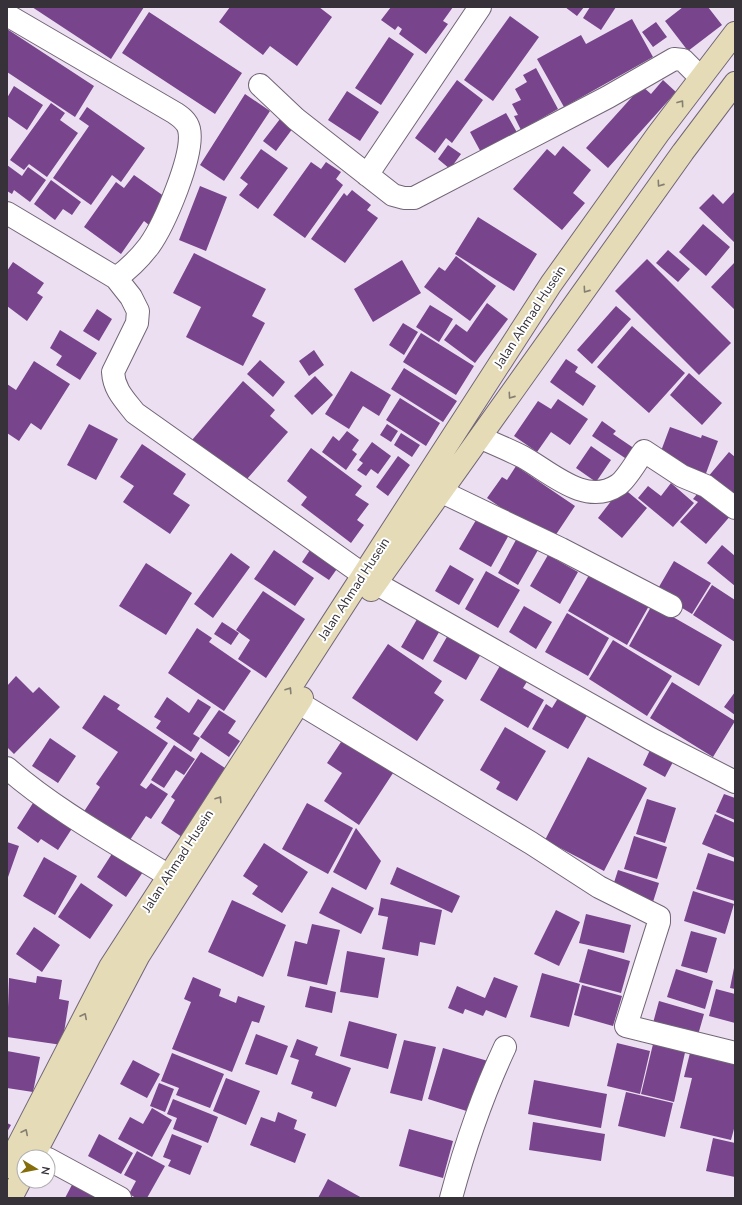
<svg xmlns="http://www.w3.org/2000/svg" width="742" height="1205" font-family="'Nunito Sans',sans-serif">
<style>
.building{fill:#78448b}
.lines{fill:none;stroke-linecap:round;stroke-linejoin:round}
.minor-casing{stroke:#716576;stroke-width:24}
.secondary-casing{stroke:#716576;stroke-width:24}
.minor{stroke:#fff;stroke-width:22}
.secondary{stroke:#e5dcb7;stroke-width:22}
.oneway{stroke:#857e72}
.labels{text-anchor:middle;dominant-baseline:central;stroke-width:4;stroke-linejoin:round;paint-order:stroke}
.street-label{font-size:13px;fill:#373239;stroke:#fff}
</style>
<rect width="100%" height="100%" fill="#ecdff2"/>
<path class="building" d="M32 7H144L111 59Z
M230 7H319L332 17 297 66 270 46 263 55 219 22Z
M391 7H453L443 21 448 24 426 54 399 34 402 29 398 26 395 30 381 20Z
M565 7H584L577 16Z
M590 7H616L601 30 583 18Z
M683 7H708L722 25 688 51 665 21Z
M149 12 242 73 215 114 122 53Z
M510 16 539 37 493 101 464 80Z
M632 19 653 57 564 107 537 59 581 35 586 44Z
M656 22 667 37 653 47 642 32Z
M7 29 94 86 75 117 7 72Z
M389 37 414 54 381 105 355 88Z
M536 68 558 109 521 130 514 116 518 115 512 104 521 100 515 89 527 82 523 75Z
M457 80 483 100 452 143 446 138 435 153 415 138Z
M663 80 676 92 608 168 586 148 642 86 651 94Z
M14 86 43 105 27 130 7 116V98Z
M347 91 379 112 360 141 328 120Z
M245 94 270 111 224 181 200 165Z
M51 103 65 113 60 120 78 133 47 177 29 164 24 170 10 160Z
M87 107 145 148 121 182 112 175 91 205 53 178 89 126 79 119Z
M506 113 519 136 483 156 470 132Z
M280 119 293 128 276 151 263 141Z
M448 145 461 154 450 169 438 159Z
M563 146 591 170 573 193 585 203 562 230 513 189 547 149 555 156Z
M261 149 288 168 258 209 239 195 248 184 240 178Z
M311 162 321 169 326 162 341 172 336 179 343 185 305 238 273 215Z
M7 165 22 176 28 167 46 180 30 202 14 190 12 194 7 191Z
M134 175 168 199 149 225 144 221 121 254 84 227 116 182 124 188Z
M51 180 81 202 72 215 63 209 55 220 34 204Z
M200 186 227 197 206 251 179 240Z
M352 190 371 205 367 210 378 218 345 263 311 239 344 193 347 196Z
M735 191V243L699 208 713 194 723 204Z
M478 217 537 254 514 291 455 254Z
M703 224 730 247 706 276 679 252Z
M668 250 690 269 678 282 656 263Z
M194 253 266 289 252 316 265 323 243 366 186 337 201 307 173 293Z
M456 256 496 286 470 321 424 287 439 267 445 271Z
M647 259 731 343 699 375 615 291Z
M402 260 421 293 373 322 354 289Z
M13 262 44 283 37 293 43 297 27 321 7 306V271Z
M735 262V310L711 287Z
M487 303 508 319 475 363 444 340 456 324 467 332Z
M430 305 453 319 439 342 416 327Z
M616 306 631 319 592 364 577 350Z
M97 309 112 319 99 341 83 331Z
M403 323 418 332 404 355 389 345Z
M632 326 685 373 649 413 597 367Z
M60 330 97 353 80 380 56 365 62 356 50 348Z
M421 333 474 366 456 395 403 362Z
M314 350 324 365 309 376 299 361Z
M566 359 578 367 575 372 596 386 583 406 550 382Z
M260 360 285 382 273 397 247 374Z
M34 361 70 384 41 430 31 423 19 441 7 433V384L16 390Z
M404 368 457 401 443 422 391 389Z
M351 371 391 395 379 416 363 406 349 429 325 414Z
M689 373 722 403 702 425 670 395Z
M315 376 333 395 312 415 294 396Z
M243 381 275 410 270 416 288 432 247 479 192 440Z
M400 398 440 423 426 446 386 420Z
M558 399 588 419 570 445 551 432 537 452 514 436 538 401 551 409Z
M602 421 616 431 613 434 641 453 634 464 592 436Z
M89 424 118 439 96 480 67 465Z
M387 424 398 431 391 442 380 435Z
M670 427 701 438 702 435 718 441 705 476 658 459Z
M347 431 359 440 352 450 357 454 346 470 322 452 333 436 339 441Z
M401 433 420 445 412 457 394 445Z
M372 442 391 456 378 474 371 469 366 476 357 470 363 463 359 460Z
M142 444 186 474 173 494 190 505 170 534 123 502 134 486 120 477Z
M591 446 611 460 596 482 576 468Z
M311 448 362 486 355 495 369 504 357 520 364 525 351 543 301 505 307 497 287 481Z
M729 452 735 457V502L707 478Z
M398 456 410 465 388 496 376 487Z
M516 466 575 506 551 542 487 498 502 477 507 480Z
M671 483 694 503 673 527 638 498 648 486 661 496Z
M622 487 647 508 622 538 598 518Z
M702 488 732 514 706 544 680 522 698 502 693 499Z
M479 515 510 533 491 567 459 549Z
M517 538 538 550 518 585 498 573Z
M722 545 735 556V586L707 563Z
M312 547 339 566 329 580 302 562Z
M274 550 314 578 295 606 254 579Z
M231 553 250 567 213 618 194 604Z
M548 555 578 572 560 604 530 586Z
M674 561 711 583 692 614 656 592Z
M146 563 192 593 166 635 119 606Z
M450 565 474 579 459 605 435 591Z
M592 570 650 604 627 645 568 611Z
M486 571 520 590 498 628 465 609Z
M712 585 735 600V642L693 615Z
M263 591 305 619 266 678 238 659 250 640 236 630Z
M652 605 722 645 699 686 629 646Z
M524 606 552 622 536 649 509 632Z
M567 613 609 638 588 676 545 652Z
M420 614 442 627 423 660 401 647Z
M222 622 239 633 231 645 214 634Z
M197 628 212 638 209 642 251 671 224 711 168 673Z
M452 628 485 647 466 680 433 661Z
M613 640 672 676 647 716 589 679Z
M388 644 442 681 434 693 444 700 417 741 352 698Z
M501 664 528 680 523 688 544 700 528 728 480 700Z
M16 676 33 693 39 687 60 707 14 754 7 747V686Z
M672 682 735 721 713 757 650 718Z
M735 692V715L724 707Z
M104 695 120 705 117 709 168 743 140 785 146 789 151 783 168 794 151 819 146 816 130 840 110 827 108 830 83 813 100 787 96 784 118 752 82 728Z
M560 695 589 712 568 749 532 729 546 704 552 708Z
M167 697 189 713 198 699 211 707 193 734 200 738 191 752 156 728 161 721 154 717Z
M219 710 236 721 228 733 240 741 229 757 200 737Z
M505 727 546 751 517 801 496 789 500 782 480 770Z
M345 736 395 770 359 825 324 801 342 773 327 763Z
M50 738 76 756 58 783 32 766Z
M174 745 195 759 184 775 176 770 164 788 151 780Z
M650 750 673 762 665 777 643 765Z
M201 752 234 774 185 839 161 823 175 800 171 797Z
M588 757 647 788 604 871 545 840Z
M724 794 735 798V820L716 812Z
M647 799 676 808 665 843 636 834Z
M33 803 73 827 58 850 41 839 38 843 17 828Z
M307 803 353 828 328 874 282 849Z
M715 814 735 823V858L702 844Z
M356 828 381 861 366 890 333 872Z
M634 836 667 847 657 879 624 869Z
M7 842 19 846 7 880Z
M264 843 308 872 282 913 252 894 258 886 243 876Z
M115 849 145 869 126 897 97 877Z
M708 853 735 862V901L696 889Z
M44 857 77 876 55 915 23 896Z
M397 867 460 896 452 913 390 884Z
M618 870 659 883 652 905 611 892Z
M81 883 113 905 90 939 58 917Z
M332 887 374 908 361 934 319 913Z
M693 891 734 904 725 934 684 921Z
M381 898 442 910 435 945 420 942 418 956 382 949 388 917 378 915Z
M232 900 286 925 263 977 208 952Z
M556 910 580 922 559 966 534 954Z
M586 914 631 925 624 953 579 943Z
M312 924 340 930 327 985 287 976 295 941 307 944Z
M34 927 60 945 42 972 16 954Z
M691 931 717 938 707 973 681 966Z
M588 949 630 961 621 993 579 982Z
M347 951 385 958 378 998 340 992Z
M734 968H735V989L730 988Z
M676 969 713 981 705 1009 667 997Z
M542 973 580 984 569 1027 530 1017Z
M37 976 62 980 59 999 69 1001 62 1045 7 1037 9 978 36 983Z
M193 977 221 989 219 996 236 1003 238 996 265 1006 259 1023 252 1021 232 1072 172 1049 191 1002 184 999Z
M494 977 518 986 506 1018 486 1010 483 1016 465 1009 463 1014 448 1008 457 986 485 998Z
M582 985 622 996 613 1026 574 1015Z
M310 986 336 992 332 1013 305 1007Z
M716 989 735 994V1023L709 1016Z
M659 1001 704 1014 698 1035 653 1023Z
M349 1021 397 1034 388 1069 340 1056Z
M256 1034 288 1046 277 1075 245 1064Z
M297 1039 318 1047 315 1055 351 1068 336 1107 311 1098 313 1092 291 1084 299 1060 290 1057Z
M404 1040 436 1047 422 1101 390 1093Z
M654 1040 686 1048 674 1102 641 1094Z
M617 1043 650 1051 640 1094 607 1086Z
M443 1048 488 1061 473 1113 428 1099Z
M7 1051 40 1057 33 1092 7 1088Z
M172 1053 224 1074 210 1108 176 1095 179 1088 161 1081Z
M690 1053 735 1063V1125L731 1140 680 1128 692 1078 684 1077Z
M133 1060 160 1074 147 1098 120 1084Z
M226 1078 260 1091 246 1125 213 1111Z
M534 1080 607 1094 601 1128 528 1114Z
M159 1083 174 1089 165 1112 150 1106Z
M626 1092 673 1103 665 1137 618 1126Z
M173 1099 218 1117 208 1143 173 1129 177 1118 167 1114Z
M152 1108 172 1120 152 1157 118 1139 130 1117 143 1124Z
M278 1112 297 1120 294 1129 306 1134 295 1163 250 1145 261 1117 275 1122Z
M533 1122 605 1134 601 1161 529 1150Z
M7 1123 11 1125 7 1132Z
M409 1129 453 1141 443 1178 399 1166Z
M99 1134 133 1153 121 1174 88 1156Z
M172 1134 202 1146 190 1175 168 1166 171 1160 163 1157Z
M713 1138 735 1143V1177L706 1171Z
M137 1151 165 1166 147 1198H136L129 1194 136 1181 124 1175Z
M328 1179 362 1198H318Z
M74 1181 105 1198H65Z"/>
<g class="lines">
<g class="minor-casing">
<path id="minor" d="M7 15 175 113C181 117 187 121 189 129 195 154 164 225 149 246 139 259 129 269 116 278
M260 85 296 119 393 195 404 198H414L608 97 674 59 683 60 700 77
M367 175 480 7
M7 213 116 278 131 297 138 311 137 323 113 372C114 390 125 400 135 413L375 583 651 739 735 782
M481 438C495 444 509 450 523 457 550 472 586 507 618 485 627 479 637 460 644 451L682 476 706 486 735 508
M440 491 561 549 671 606
M299 703 531 843 599 887 659 917V922L626 1026 735 1053
M7 768C55 810 114 842 169 876
M48 1159 120 1198
M451 1198C465 1146 482 1096 505 1047"/>
</g>
<g class="secondary-casing">
<path id="secondary" d="M371 590 683 152 735 83
M33 1157 139 955 302 698
M7 1167 110 967 551 284 658 134 735 33
M11 1198 24 1173"/>
</g>
<use href="#minor" class="minor"/>
<use href="#secondary" class="secondary"/>
</g>
<defs><path id="oneway-chevron" d="M-2-3.5L2.5 0L-2 3.5" fill="none" stroke-width="1.6" stroke-linecap="round" stroke-linejoin="round"/></defs>
<g class="oneway">
<use href="#oneway-chevron" transform="translate(681 103) rotate(-54)"/>
<use href="#oneway-chevron" transform="translate(660 184) rotate(125)"/>
<use href="#oneway-chevron" transform="translate(586 290) rotate(125)"/>
<use href="#oneway-chevron" transform="translate(511 396) rotate(125)"/>
<use href="#oneway-chevron" transform="translate(289 690) rotate(-57)"/>
<use href="#oneway-chevron" transform="translate(219 799) rotate(-57)"/>
<use href="#oneway-chevron" transform="translate(84 1016) rotate(-63)"/>
<use href="#oneway-chevron" transform="translate(25 1132) rotate(-63)"/>
</g>
<g class="labels">
<g class="street-label">
<text transform="translate(530 317) rotate(-57)">Jalan Ahmad Husein</text>
<text transform="translate(354 589) rotate(-57)">Jalan Ahmad Husein</text>
<text transform="translate(178 861) rotate(-57)">Jalan Ahmad Husein</text>
</g>
</g>
<rect width="742" height="1205" fill="none" stroke="#373239" stroke-width="16"/>
<g transform="translate(36 1169) rotate(100)"><circle r="19" fill="#ffffff" stroke="#afadb0"/>
<path d="M0-3L7 15L0 10L-7 15Z" fill="#856d0b"/>
<text y="-6" font-size="11" font-weight="bold" text-anchor="middle" fill="#373239">N</text>
</g>
</svg>
